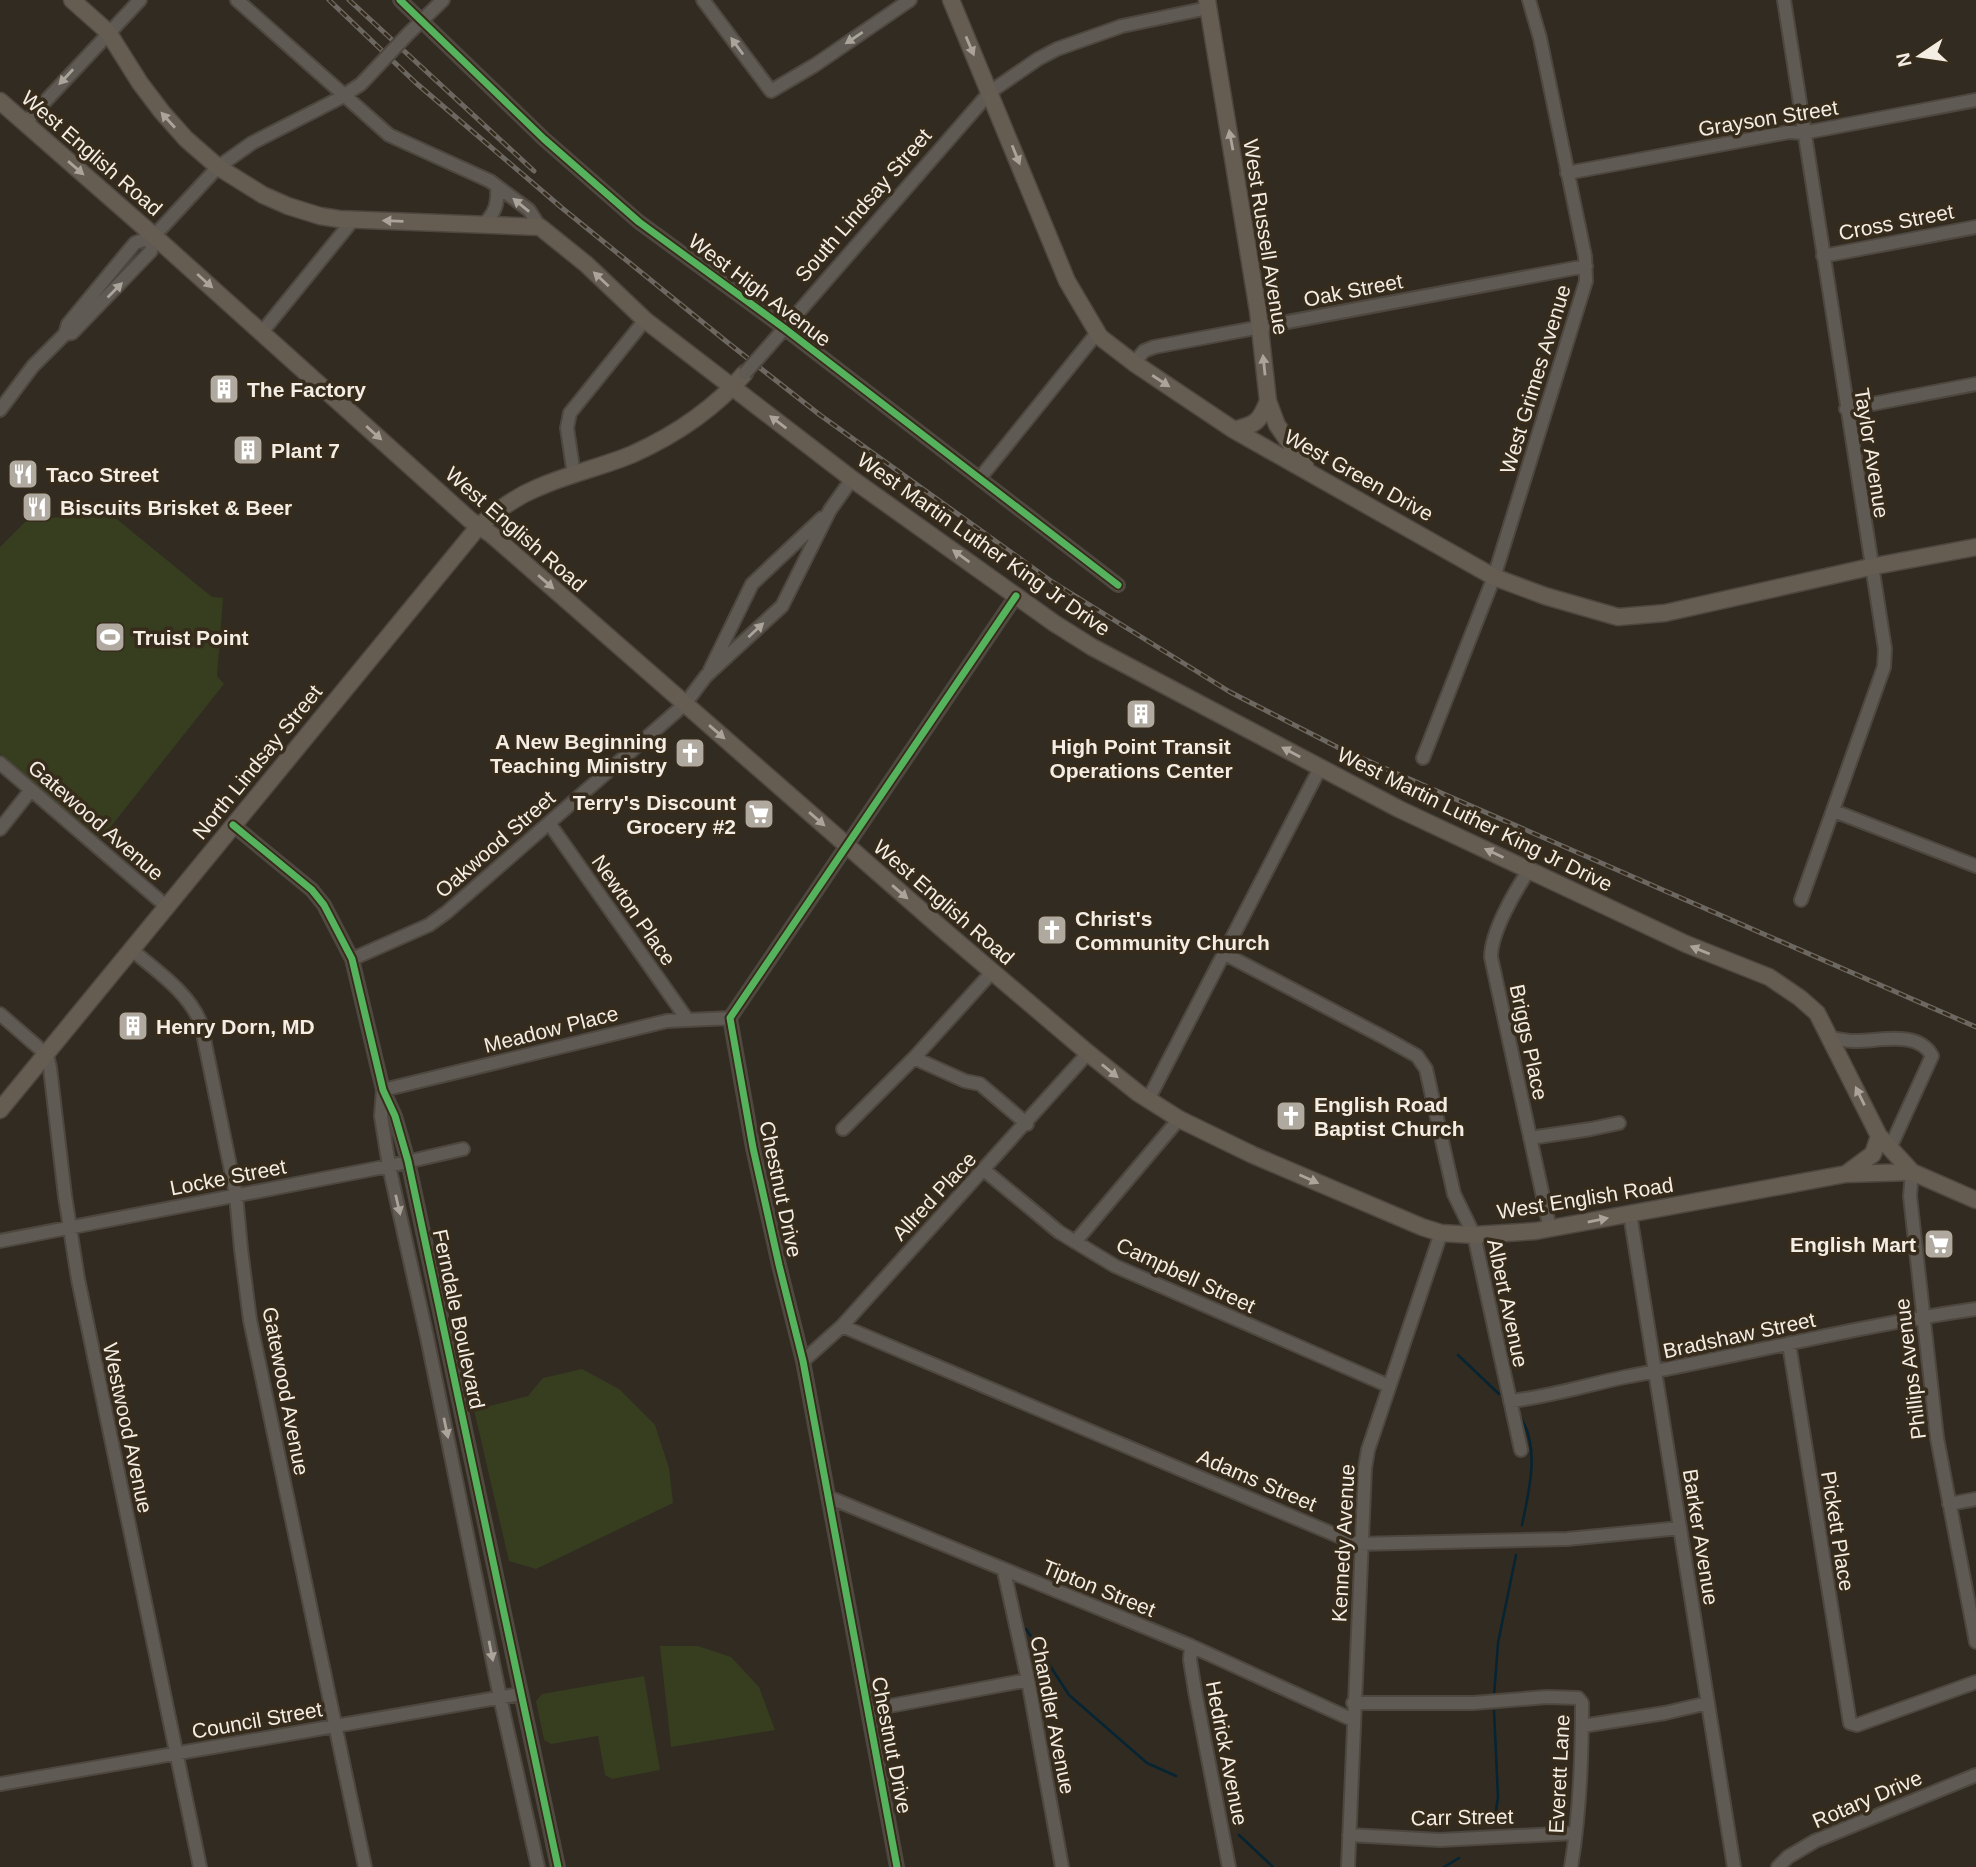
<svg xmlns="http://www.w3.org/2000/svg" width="1976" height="1867" font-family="Helvetica,sans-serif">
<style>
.green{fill:#373d1f}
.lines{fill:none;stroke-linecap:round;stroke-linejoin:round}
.stream{stroke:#062432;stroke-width:2.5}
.minor-casing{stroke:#4d473f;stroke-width:16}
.major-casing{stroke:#4d473f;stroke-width:19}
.minor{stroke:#5f5a53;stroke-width:12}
.major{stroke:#655c52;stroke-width:16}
.rail-casing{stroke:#6c6761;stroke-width:5}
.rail{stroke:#372c1c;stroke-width:2.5;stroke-dasharray:8;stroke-linecap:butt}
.minor-bridge-casing{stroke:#4d473f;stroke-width:16;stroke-linecap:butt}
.minor-bridge{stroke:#5f5a53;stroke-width:12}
.cycleway-casing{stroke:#372c1c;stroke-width:11}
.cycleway{stroke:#56b35d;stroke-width:7}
.oneway{fill:#aaa49b}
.oneway2{fill:#aca49a}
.labels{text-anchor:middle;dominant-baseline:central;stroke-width:7;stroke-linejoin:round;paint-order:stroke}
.street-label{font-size:21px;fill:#f4ede3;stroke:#372c1c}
.poi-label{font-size:21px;font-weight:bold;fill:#f4ede3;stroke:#372c1c;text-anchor:start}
</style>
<rect width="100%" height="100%" fill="#312b22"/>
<path class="green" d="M107 511 212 597 223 598 217 676 224 684 101 839 0 754V547L26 521Z
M582 1369 619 1389 655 1425 669 1468 673 1503 536 1569 509 1561 474 1410 528 1396 543 1378Z
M660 1646H698L731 1657 759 1687 775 1730 671 1747Z
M644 1676 660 1770 612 1779 605 1775 598 1736 551 1744 544 1740 536 1701 542 1694Z"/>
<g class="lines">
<path class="stream" d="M1458 1355 1499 1394
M1519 1415C1541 1447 1529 1490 1522 1525
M1026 1629 1069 1695 1147 1763 1176 1776
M1494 1696 1498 1643 1516 1555
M1494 1824 1498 1797 1494 1711
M1239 1835 1273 1867
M1444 1867 1459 1858"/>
<g class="minor-casing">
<path id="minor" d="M237 0 389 135 490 181 529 210 540 227
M400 0 544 139 639 222 784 328 1118 585
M703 0 771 91 815 65 910 0
M1784 0 1885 649 1884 667 1801 900
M408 34 443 0
M25 123 140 0
M1567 173 1789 132 1803 133 1976 100
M484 224C496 212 498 203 497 186
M1823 256 1976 227
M262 332 353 220
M65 334 68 324 135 243 154 236 218 167 252 143 340 98 361 84
M769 346 990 92 1038 59 1057 49 1122 26 1208 8
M1134 363 1144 351 1154 347 1586 266
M1846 409 1976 384
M0 410 33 366 65 334 72 333 151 251 154 236
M574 475 567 428 570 413 645 320
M980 478 1097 333
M710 670 752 584 822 518
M1423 758 1494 577 1586 281 1585 256 1540 38 1529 0
M0 763 166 906
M1834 811 1976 866
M549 823 687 1019
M233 825 312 890 324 905 352 959 383 1090 395 1116 408 1161 558 1867
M0 829 31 790
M1529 870C1515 891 1491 932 1491 957L1550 1229
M131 949C156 971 189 992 201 1024L236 1195 241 1249 250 1320 365 1867
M1223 953 1387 1039 1417 1056 1426 1069 1454 1194 1474 1235 1521 1450
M352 959 429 925 447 912 685 704 706 676 782 606 830 510 852 479
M0 1014 47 1055 50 1068 65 1196 78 1279 200 1867
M1831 1038C1838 1039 1846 1041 1853 1041 1877 1042 1918 1029 1932 1056L1890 1148
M914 1058 965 1081 980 1084 1027 1124
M383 1090 381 1116 389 1166 427 1337 500 1697 538 1867
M383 1090 667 1021 730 1018
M1148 1100 1320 768
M843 1129 914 1058 992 972
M1530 1138 1591 1129 1619 1123
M984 1170 1059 1232 1115 1266 1389 1386
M1912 1172 1910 1196 1937 1438 1976 1642
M1630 1214 1734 1867
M0 1241 389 1166 463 1149
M1075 1242 1179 1119
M842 1326 1357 1544 1567 1539 1680 1528
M1789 1344 1850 1723 1857 1725 1976 1682
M803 1361 842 1326 1088 1053
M1510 1401C1549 1397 1586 1385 1625 1377 1742 1355 1858 1326 1976 1309
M828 1497 1191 1646 1353 1720
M1949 1504 1976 1499
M1004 1571 1028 1680 1062 1867
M1191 1646 1190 1660 1195 1691 1229 1867
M1353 1703H1473L1547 1697 1578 1698 1582 1703C1582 1757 1580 1814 1571 1867
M868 1710 1028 1680
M1582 1726 1665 1713 1708 1703
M0 1784 520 1694
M1349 1835 1440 1840 1575 1833
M897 1867 803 1361 779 1265 753 1148 730 1018 1016 596
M1348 1867 1365 1468 1368 1450 1441 1233
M1778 1867 1788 1857 1815 1841 1976 1775"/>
</g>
<g class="major-casing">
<path id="major" d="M72 0 108 32 140 83 162 112 186 139 218 167 263 195 288 206 320 216 339 219 540 227 586 264 645 320 852 479 1054 623 1092 647 1399 809 1686 944 1769 977 1800 998 1817 1013 1879 1136 1912 1172
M951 0 1067 281 1100 337 1134 363 1234 430 1494 577 1545 596 1618 617 1665 613 1870 567 1976 547
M1207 0 1258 311 1268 401 1277 425 1305 465
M0 101 154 236 470 520 492 535 947 933 1088 1053 1138 1093 1179 1119 1253 1155 1422 1227 1441 1233 1474 1235 1536 1231 1846 1174 1912 1172 1976 1200
M1234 430C1256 424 1259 423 1268 401
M0 1110 479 526C497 511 515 497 537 488 568 474 602 467 633 454 675 435 715 408 745 373
M1846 1174 1873 1154 1879 1136"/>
</g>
<use href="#minor" class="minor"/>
<use href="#major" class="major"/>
<g class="rail-casing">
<path id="rail" d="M329 0 416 83 562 208 727 342 820 415 1051 581 1230 692 1341 749 1976 1027
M349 0 534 171"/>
</g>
<use href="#rail" class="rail"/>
<g class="minor-bridge-casing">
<path id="minor-bridge" d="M361 84 408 34
M745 373 769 346"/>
</g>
<use href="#minor-bridge" class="minor-bridge"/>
<g class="cycleway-casing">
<path id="cycleway" d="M400 0 544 139 639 222 784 328 1118 585
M233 825 312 890 324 905 352 959 383 1090 395 1116 408 1161 558 1867
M897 1867 803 1361 779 1265 753 1148 730 1018 1016 596"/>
</g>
<use href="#cycleway" class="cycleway"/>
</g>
<defs><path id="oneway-solid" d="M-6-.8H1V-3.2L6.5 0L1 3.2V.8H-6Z" transform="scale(1.75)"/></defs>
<g class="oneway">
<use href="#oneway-solid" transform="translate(854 38) rotate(146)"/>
<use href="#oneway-solid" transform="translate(737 46) rotate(-126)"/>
<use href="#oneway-solid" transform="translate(66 77) rotate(133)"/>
<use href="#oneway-solid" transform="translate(521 205) rotate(-141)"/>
<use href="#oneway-solid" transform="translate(115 290) rotate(-45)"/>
<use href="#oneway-solid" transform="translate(756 630) rotate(-43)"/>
<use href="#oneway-solid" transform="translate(398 1205) rotate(77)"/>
<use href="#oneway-solid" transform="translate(446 1428) rotate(78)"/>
<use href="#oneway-solid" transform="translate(491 1651) rotate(79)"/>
</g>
<g class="oneway2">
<use href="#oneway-solid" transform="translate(970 46) rotate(67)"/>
<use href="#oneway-solid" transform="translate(168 120) rotate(-132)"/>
<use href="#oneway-solid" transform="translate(1231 140) rotate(-101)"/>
<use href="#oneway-solid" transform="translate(1016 155) rotate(68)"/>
<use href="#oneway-solid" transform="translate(76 168) rotate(41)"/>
<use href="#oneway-solid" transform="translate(393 221) rotate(-178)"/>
<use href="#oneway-solid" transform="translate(601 279) rotate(-137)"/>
<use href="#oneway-solid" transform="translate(205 281) rotate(42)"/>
<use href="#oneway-solid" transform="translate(1264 365) rotate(-96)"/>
<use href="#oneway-solid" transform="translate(1161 381) rotate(33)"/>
<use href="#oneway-solid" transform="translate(778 422) rotate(-143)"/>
<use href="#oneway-solid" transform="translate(374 433) rotate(42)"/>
<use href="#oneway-solid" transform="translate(961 556) rotate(-144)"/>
<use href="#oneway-solid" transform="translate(546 582) rotate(41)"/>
<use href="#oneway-solid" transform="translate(717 732) rotate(41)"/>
<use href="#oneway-solid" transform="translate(1291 752) rotate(-152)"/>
<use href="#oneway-solid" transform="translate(817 819) rotate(41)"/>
<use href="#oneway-solid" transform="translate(1494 853) rotate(-155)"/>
<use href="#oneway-solid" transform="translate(900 892) rotate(41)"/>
<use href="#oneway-solid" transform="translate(1700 950) rotate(-158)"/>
<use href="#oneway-solid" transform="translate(1110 1071) rotate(39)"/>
<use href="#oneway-solid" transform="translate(1860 1096) rotate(-116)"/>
<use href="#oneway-solid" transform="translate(1309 1179) rotate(24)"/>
<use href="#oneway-solid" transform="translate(1598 1220) rotate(-11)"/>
</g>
<defs>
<g id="building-square" transform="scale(1.575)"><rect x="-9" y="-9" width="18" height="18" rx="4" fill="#b0a99f" stroke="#372c1c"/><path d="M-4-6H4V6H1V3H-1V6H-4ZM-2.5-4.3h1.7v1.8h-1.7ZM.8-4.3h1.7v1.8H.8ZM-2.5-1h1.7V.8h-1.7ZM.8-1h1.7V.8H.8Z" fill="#fff"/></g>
<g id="restaurant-square" transform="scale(1.575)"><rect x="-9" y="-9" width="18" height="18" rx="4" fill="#b0a99f" stroke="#372c1c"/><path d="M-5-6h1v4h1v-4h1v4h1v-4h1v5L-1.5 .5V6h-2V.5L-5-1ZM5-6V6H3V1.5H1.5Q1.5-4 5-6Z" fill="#fff"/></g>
<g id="stadium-square" transform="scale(1.575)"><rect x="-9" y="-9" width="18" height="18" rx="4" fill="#b0a99f" stroke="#372c1c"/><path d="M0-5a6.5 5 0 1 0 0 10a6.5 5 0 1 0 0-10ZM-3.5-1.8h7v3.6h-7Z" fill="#fff"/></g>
<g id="church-square" transform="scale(1.575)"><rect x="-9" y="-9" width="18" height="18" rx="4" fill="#b0a99f" stroke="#372c1c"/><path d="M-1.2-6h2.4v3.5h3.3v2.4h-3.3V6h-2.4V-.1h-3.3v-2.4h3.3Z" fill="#fff"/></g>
<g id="supermarket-square" transform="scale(1.575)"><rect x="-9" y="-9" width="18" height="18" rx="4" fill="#b0a99f" stroke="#372c1c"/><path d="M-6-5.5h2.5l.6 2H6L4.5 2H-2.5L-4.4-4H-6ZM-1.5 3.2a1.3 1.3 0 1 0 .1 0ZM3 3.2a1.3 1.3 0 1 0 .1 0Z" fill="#fff"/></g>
</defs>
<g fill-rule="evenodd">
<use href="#building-square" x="224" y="389"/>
<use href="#building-square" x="248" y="450"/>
<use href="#restaurant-square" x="23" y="474"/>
<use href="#restaurant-square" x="37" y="507"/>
<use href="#stadium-square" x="110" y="637"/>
<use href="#building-square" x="1141" y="714"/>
<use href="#church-square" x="690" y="753"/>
<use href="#supermarket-square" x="759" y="814"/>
<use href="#church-square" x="1052" y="930"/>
<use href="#building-square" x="133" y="1026"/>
<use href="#church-square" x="1291" y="1116"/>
<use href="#supermarket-square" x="1939" y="1244"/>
</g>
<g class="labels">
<g class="street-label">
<text transform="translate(1768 118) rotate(-9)">Grayson Street</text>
<text transform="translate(92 153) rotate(41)">West English Road</text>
<text transform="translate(863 205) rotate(-49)">South Lindsay Street</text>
<text transform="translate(1896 222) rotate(-11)">Cross Street</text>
<text transform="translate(1266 237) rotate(81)">West Russell Avenue</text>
<text transform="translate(760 290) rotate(37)">West High Avenue</text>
<text transform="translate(1353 290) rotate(-11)">Oak Street</text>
<text transform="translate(1535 379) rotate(-73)">West Grimes Avenue</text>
<text transform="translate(1872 453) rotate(81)">Taylor Avenue</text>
<text transform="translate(1359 475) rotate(29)">West Green Drive</text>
<text transform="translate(516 529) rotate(41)">West English Road</text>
<text transform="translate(984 544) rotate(35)">West Martin Luther King Jr Drive</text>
<text transform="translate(257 762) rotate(-51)">North Lindsay Street</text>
<text transform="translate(1475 819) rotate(26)">West Martin Luther King Jr Drive</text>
<text transform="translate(96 820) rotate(41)">Gatewood Avenue</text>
<text transform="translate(495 844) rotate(-41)">Oakwood Street</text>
<text transform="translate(944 902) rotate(41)">West English Road</text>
<text transform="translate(634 910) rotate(55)">Newton Place</text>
<text transform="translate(551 1029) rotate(-14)">Meadow Place</text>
<text transform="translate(1529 1042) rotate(78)">Briggs Place</text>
<text transform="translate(228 1177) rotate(-11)">Locke Street</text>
<text transform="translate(781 1189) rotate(78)">Chestnut Drive</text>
<text transform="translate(934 1196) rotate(-47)">Allred Place</text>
<text transform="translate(1585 1198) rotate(-9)">West English Road</text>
<text transform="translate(1186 1275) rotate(25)">Campbell Street</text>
<text transform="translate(1508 1303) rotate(78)">Albert Avenue</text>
<text transform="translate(459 1319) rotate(78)">Ferndale Boulevard</text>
<text transform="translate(1739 1335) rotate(-12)">Bradshaw Street</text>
<text transform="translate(1910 1369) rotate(-97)">Phillips Avenue</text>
<text transform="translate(286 1391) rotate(79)">Gatewood Avenue</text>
<text transform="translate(128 1428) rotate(78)">Westwood Avenue</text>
<text transform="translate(1257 1480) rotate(23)">Adams Street</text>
<text transform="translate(1838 1531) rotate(81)">Pickett Place</text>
<text transform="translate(1701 1537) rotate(81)">Barker Avenue</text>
<text transform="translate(1343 1543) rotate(-87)">Kennedy Avenue</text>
<text transform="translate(1099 1588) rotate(22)">Tipton Street</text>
<text transform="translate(1053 1715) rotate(79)">Chandler Avenue</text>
<text transform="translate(257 1720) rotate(-10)">Council Street</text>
<text transform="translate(892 1745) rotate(79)">Chestnut Drive</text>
<text transform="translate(1227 1753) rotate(79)">Hedrick Avenue</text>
<text transform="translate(1559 1774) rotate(-87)">Everett Lane</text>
<text transform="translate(1867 1799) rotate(-23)">Rotary Drive</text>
<text transform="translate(1462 1817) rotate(-1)">Carr Street</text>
</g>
<g class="poi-label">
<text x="247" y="389">The Factory</text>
<text x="271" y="450">Plant 7</text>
<text x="46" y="474">Taco Street</text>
<text x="60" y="507">Biscuits Brisket &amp; Beer</text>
<text x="133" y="637">Truist Point</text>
<text x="667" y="741" text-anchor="end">A New Beginning<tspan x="667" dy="24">Teaching Ministry</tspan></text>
<text x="1141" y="746" text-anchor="middle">High Point Transit<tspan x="1141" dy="24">Operations Center</tspan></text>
<text x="736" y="802" text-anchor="end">Terry's Discount<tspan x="736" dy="24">Grocery #2</tspan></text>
<text x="1075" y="918">Christ's<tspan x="1075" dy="24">Community Church</tspan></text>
<text x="156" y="1026">Henry Dorn, MD</text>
<text x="1314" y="1104">English Road<tspan x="1314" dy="24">Baptist Church</tspan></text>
<text x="1916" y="1244" text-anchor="end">English Mart</text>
</g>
</g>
<g transform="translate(1920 56) rotate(257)" stroke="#372c1c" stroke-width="5" paint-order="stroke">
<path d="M0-5L12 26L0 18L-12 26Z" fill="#f4ede3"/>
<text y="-10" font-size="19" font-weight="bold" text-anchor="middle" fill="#f4ede3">N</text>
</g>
</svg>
